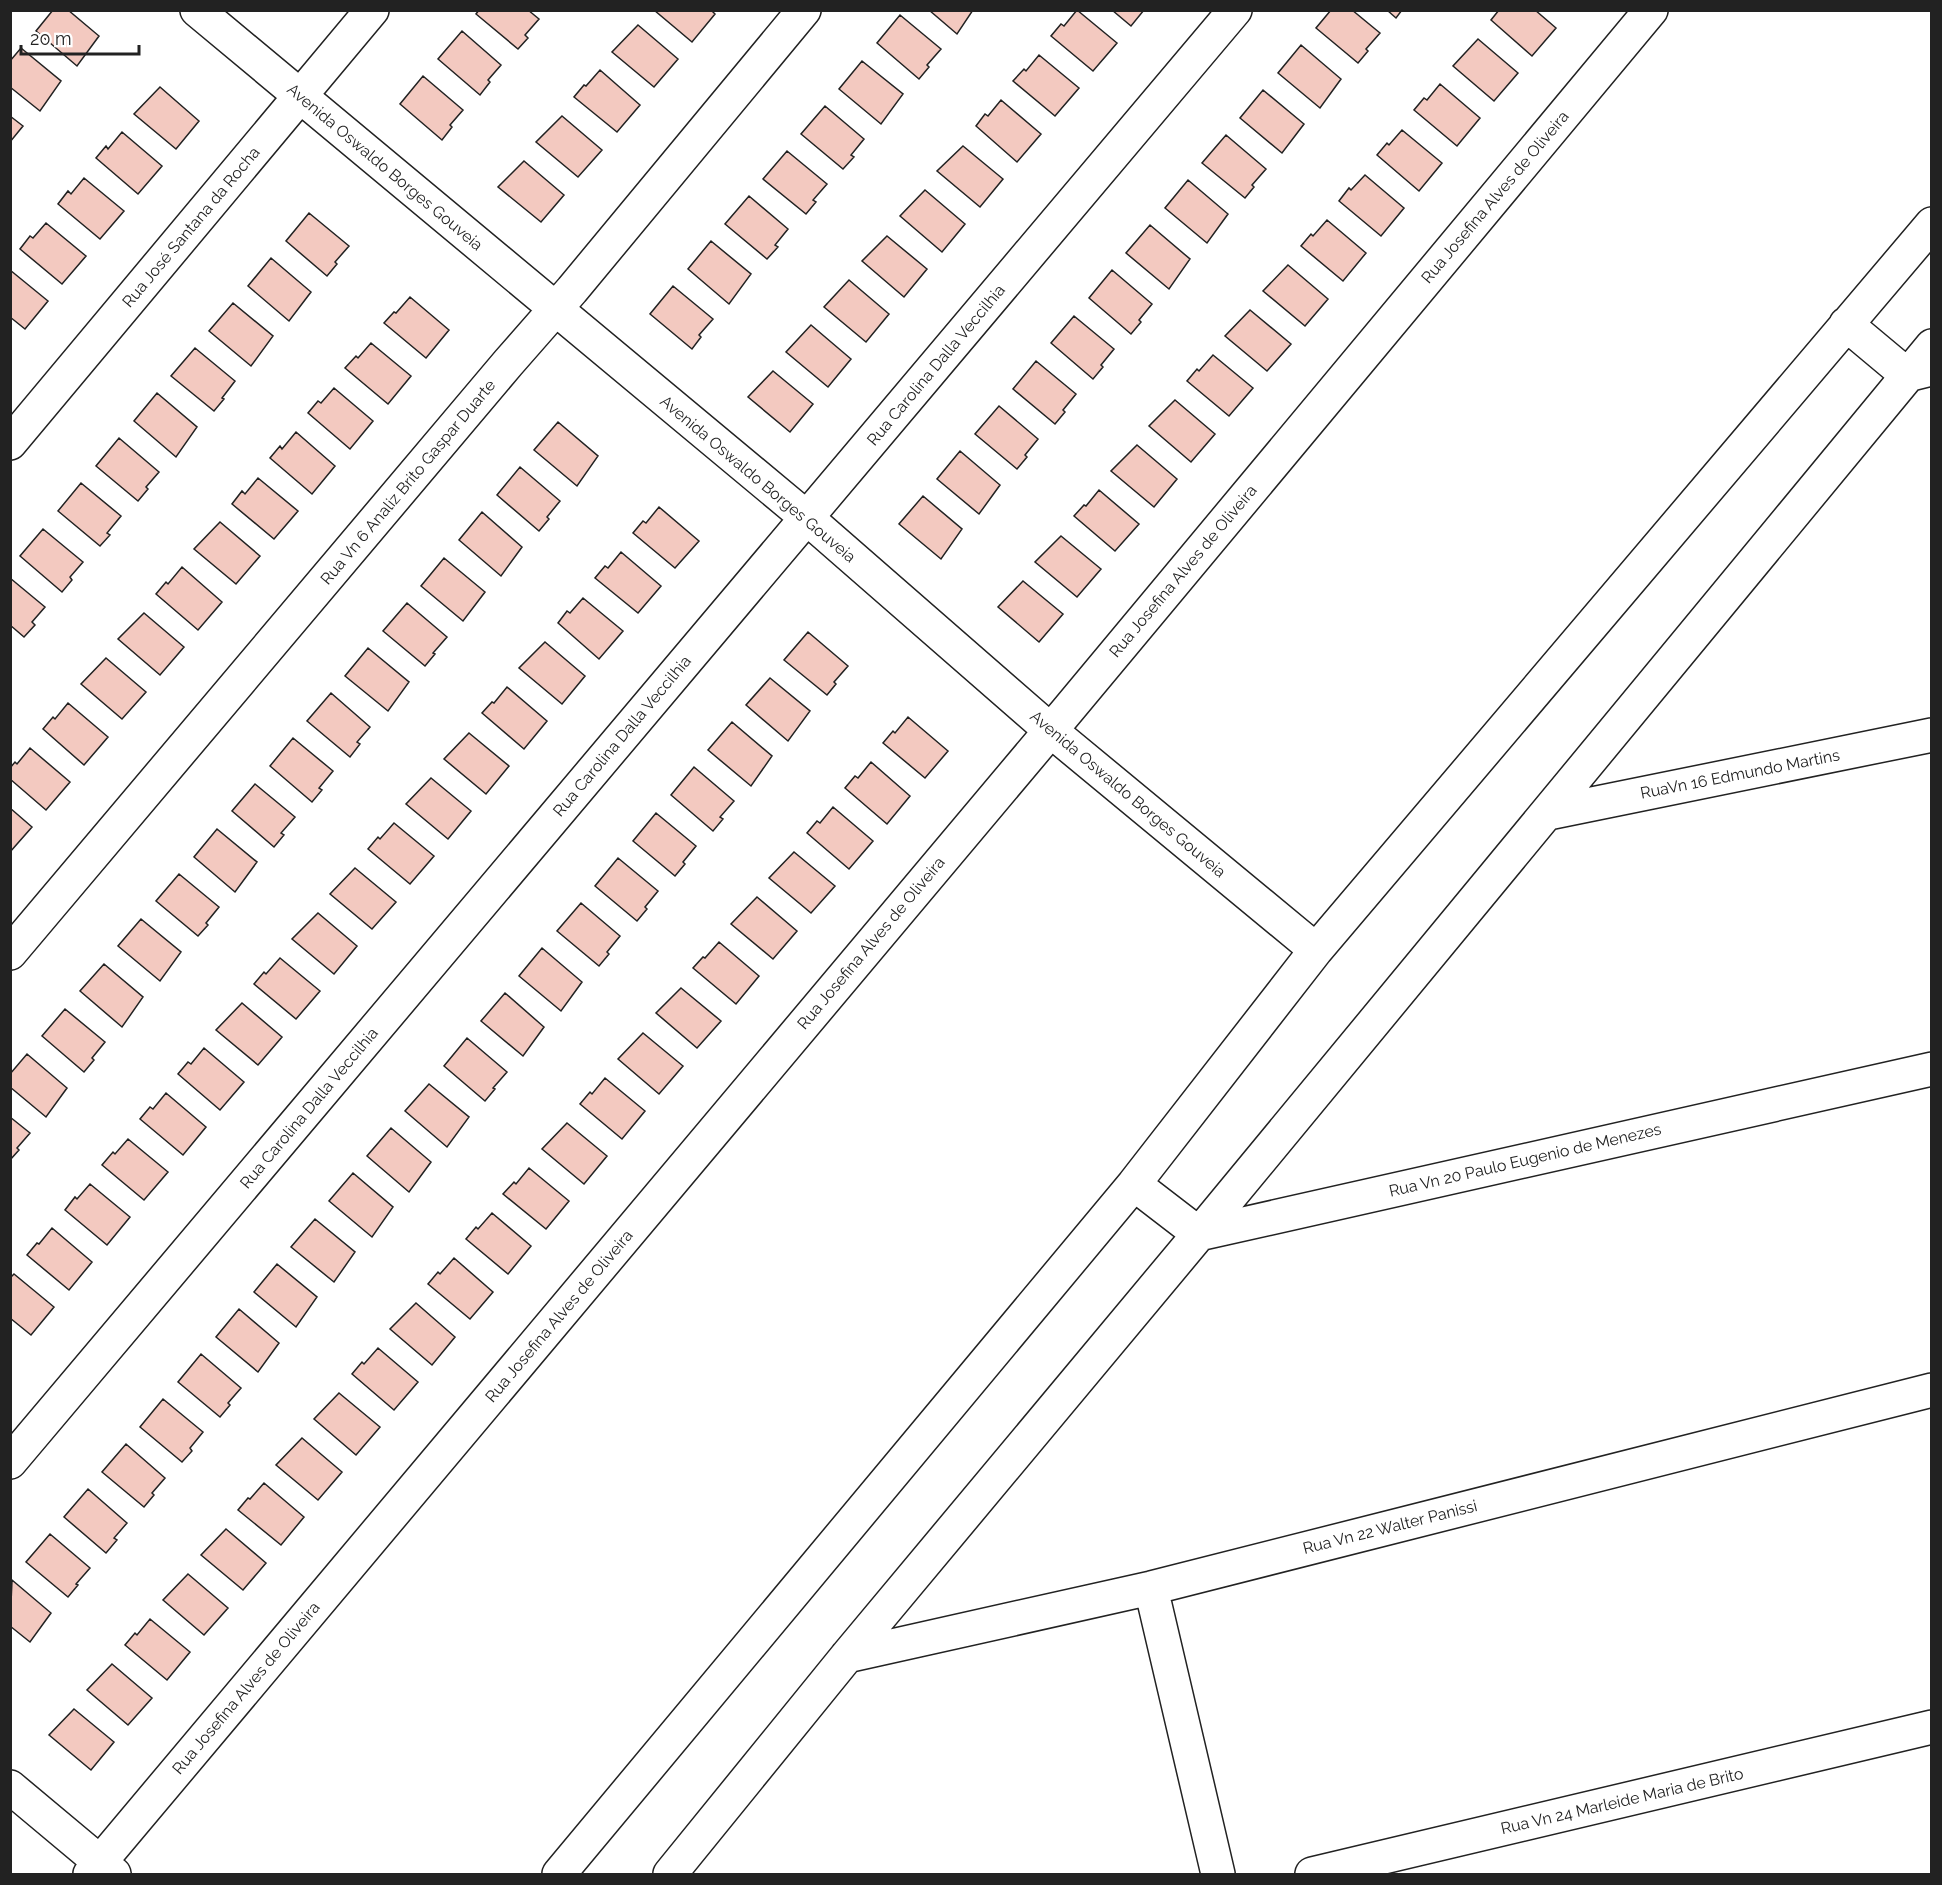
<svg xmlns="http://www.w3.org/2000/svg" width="1942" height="1885" font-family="Raleway,sans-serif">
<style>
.building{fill:#f3c9c0;stroke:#222;stroke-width:1.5}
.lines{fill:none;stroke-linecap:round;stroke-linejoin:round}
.minor-casing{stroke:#222;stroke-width:36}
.minor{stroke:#fff;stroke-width:33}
.labels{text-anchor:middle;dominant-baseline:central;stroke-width:4.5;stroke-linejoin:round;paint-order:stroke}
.street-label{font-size:16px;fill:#222;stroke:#fff}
</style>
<rect width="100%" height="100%" fill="#fff"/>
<path class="building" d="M53 10H68L99 36 77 66 36 31Z
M479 10H528L539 19 525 35 528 38 518 49 476 14Z
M654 10H711L715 14 692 42Z
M929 10H973L957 34Z
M1077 10 1117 43 1093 71 1051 36 1061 24 1064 26Z
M1112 10H1144L1131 26Z
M1331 10H1352L1380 33 1366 49 1368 51 1358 63 1316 28Z
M1387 10H1402L1396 18Z
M1499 10H1535L1556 28 1532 56 1491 20Z
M900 15 941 49 927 65 929 67 919 79 877 43Z
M638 25 678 59 654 87 612 52Z
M462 31 501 65 488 80 490 82 480 95 438 59Z
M1478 39 1518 73 1494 101 1453 66Z
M1301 45 1341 79 1320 108 1278 73Z
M21 48 61 81 40 111 10 87V61Z
M1039 55 1079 88 1055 116 1013 81 1024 69 1026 71Z
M862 61 903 94 881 124 839 89Z
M600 70 640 105 617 132 574 97 584 85 586 86Z
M423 76 463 110 450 125 452 127 442 140 400 104Z
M1440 84 1480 118 1457 146 1414 110 1424 98 1427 100Z
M160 87 199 121 176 149 134 114Z
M1263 90 1304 124 1282 153 1240 118Z
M1001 100 1041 134 1017 162 976 126 985 114 988 116Z
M825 106 864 139 851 155 854 157 843 169 801 134Z
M10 116 23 126 10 142Z
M562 116 602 150 578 177 536 142Z
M1402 130 1442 163 1419 191 1377 155 1387 143 1389 145Z
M122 132 162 166 138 194 96 158 106 146 108 149Z
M1226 135 1266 169 1252 185 1254 187 1245 198 1202 163Z
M963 146 1003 179 980 207 937 171Z
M787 151 827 184 813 200 816 202 806 214 763 179Z
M524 161 564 195 541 222 498 187Z
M1365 175 1404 208 1381 236 1339 201 1349 188 1351 190Z
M84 178 124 211 100 239 58 204 68 191 71 194Z
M1188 180 1228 214 1207 243 1165 208Z
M925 190 965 224 942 252 900 216Z
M749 196 788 229 775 245 778 247 767 259 725 224Z
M309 213 349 246 335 262 337 264 327 276 286 241Z
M1327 220 1366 253 1343 281 1301 246 1311 234 1313 236Z
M46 223 86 256 62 284 20 249 30 236 33 238Z
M1150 225 1190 259 1169 289 1126 253Z
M887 236 927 269 904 297 862 261Z
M711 241 751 274 729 304 688 269Z
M271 258 311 292 289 321 248 286Z
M1288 265 1328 299 1305 326 1263 291Z
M10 270 48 301 25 329 10 317Z
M1112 270 1152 304 1139 320 1141 322 1131 334 1089 298Z
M849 280 889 314 866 342 824 307Z
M673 286 713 319 699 335 701 337 692 349 650 314Z
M410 297 449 330 426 358 384 323 394 312 396 313Z
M233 303 273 336 251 366 209 331Z
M1250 310 1291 344 1267 371 1225 336Z
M1074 316 1114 349 1101 365 1103 367 1093 379 1051 343Z
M811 325 851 359 828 387 786 352Z
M371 343 411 376 388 404 345 368 356 356 358 358Z
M195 348 235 381 222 398 224 399 214 411 171 376Z
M1213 355 1253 388 1229 416 1187 381 1197 369 1199 371Z
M1036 361 1076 394 1063 410 1065 412 1055 424 1013 389Z
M773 371 813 404 790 432 748 397Z
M334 388 373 421 350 449 308 413 318 401 321 403Z
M157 393 197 427 176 457 134 421Z
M1175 400 1215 434 1191 462 1149 426Z
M999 406 1038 439 1025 455 1027 457 1017 469 975 434Z
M558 422 598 456 577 486 534 450Z
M296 432 335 466 312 494 270 458 280 446 282 449Z
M119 438 159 472 146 487 148 489 138 501 96 466Z
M1137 445 1177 479 1154 507 1111 471Z
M960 451 1000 485 979 514 937 479Z
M520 467 560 501 547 517 549 519 539 531 497 495Z
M258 478 298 511 274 539 232 504 242 491 245 494Z
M81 483 121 516 107 533 110 535 100 546 58 511Z
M1099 490 1139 524 1115 551 1074 516 1084 505 1086 506Z
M923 496 962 529 941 559 899 524Z
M659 507 699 541 675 568 633 533 643 521 646 523Z
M482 512 522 547 501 576 459 540Z
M220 522 260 556 236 584 194 549Z
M43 529 83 562 70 577 72 580 62 592 20 556Z
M1061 536 1101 569 1077 597 1035 562Z
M621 552 661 586 638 613 595 578 605 566 608 568Z
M444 558 485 592 463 621 421 586Z
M182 567 222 602 198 630 156 594 166 582 168 584Z
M10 578 45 607 32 622 35 625 24 637 10 625Z
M1023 581 1063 614 1039 642 998 607Z
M583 598 623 631 599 659 558 623 567 611 570 613Z
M407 603 447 637 433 653 435 654 425 666 383 631Z
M144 613 184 647 160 675 118 639Z
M808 632 848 666 834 682 836 684 827 695 784 660Z
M545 642 585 676 562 704 519 668Z
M368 648 409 682 388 711 345 676Z
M106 658 146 692 122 719 81 684Z
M770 678 810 711 788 741 746 705Z
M507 687 547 721 524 749 482 713 492 702 494 703Z
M331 693 370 727 357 742 360 744 350 757 307 721Z
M68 703 108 737 84 765 43 729 53 717 55 719Z
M908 717 948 751 925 778 883 743 893 731 895 733Z
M732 722 772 756 751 786 708 750Z
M469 733 509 766 486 794 444 759Z
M293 738 333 771 319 788 322 790 312 802 270 766Z
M30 748 70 782 46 810 10 779V768L15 762 17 764Z
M871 762 910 796 887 824 845 788 855 776 858 778Z
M694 767 734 801 720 817 723 819 713 831 671 795Z
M431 778 471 811 448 839 406 804Z
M255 784 295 817 281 833 284 835 274 847 232 811Z
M833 807 873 841 849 869 807 833 817 821 820 823Z
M10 808 32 827 10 852Z
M656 813 696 846 683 862 685 864 675 876 633 841Z
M394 823 434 856 410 884 368 849 378 837 380 839Z
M217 829 257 862 235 892 194 857Z
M794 852 835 886 811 913 769 878Z
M618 858 658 891 645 907 647 909 637 921 595 886Z
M355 868 396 902 372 929 330 894Z
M179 874 219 907 206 923 208 925 198 936 156 901Z
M757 897 797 931 773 959 731 924Z
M581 903 620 936 607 952 609 954 599 966 557 931Z
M318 913 357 946 334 974 292 939Z
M141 919 181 952 160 981 118 946Z
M719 942 759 976 736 1004 693 968 703 957 705 958Z
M542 948 582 982 561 1011 519 976Z
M280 958 320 991 296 1019 254 984 264 972 266 974Z
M104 964 143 997 122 1027 80 991Z
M681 988 721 1021 697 1048 656 1013Z
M505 993 544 1027 523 1056 481 1021Z
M242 1003 282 1037 258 1065 216 1030Z
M65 1009 105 1042 92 1058 94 1060 84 1072 42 1036Z
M643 1033 683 1066 659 1094 618 1059Z
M467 1038 507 1072 493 1088 495 1089 485 1101 444 1066Z
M204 1048 244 1082 220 1110 178 1074 188 1062 191 1064Z
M27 1054 67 1088 46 1117 10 1087V1074Z
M605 1078 645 1111 622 1139 580 1104 590 1092 592 1094Z
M429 1084 469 1117 447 1147 405 1111Z
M166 1093 206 1127 183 1155 140 1119 150 1107 153 1109Z
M10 1117 30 1133 17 1148 19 1150 10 1160Z
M567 1123 607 1156 584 1184 542 1149Z
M391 1128 431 1162 409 1192 367 1156Z
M128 1139 168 1172 144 1200 102 1165 113 1152 115 1154Z
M529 1168 569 1201 546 1229 503 1194 514 1182 516 1184Z
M353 1173 393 1207 372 1237 329 1201Z
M90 1184 130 1217 107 1245 65 1210 75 1197 77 1199Z
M492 1213 531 1246 508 1274 466 1239 476 1227 478 1229Z
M315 1219 355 1252 334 1282 291 1247Z
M52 1228 92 1262 69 1290 27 1255 37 1243 39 1244Z
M454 1258 493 1292 470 1319 428 1284 438 1272 440 1274Z
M277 1264 317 1297 296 1327 254 1292Z
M14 1274 54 1307 31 1335 10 1318V1278Z
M416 1303 455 1337 432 1365 390 1329Z
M239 1309 279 1343 258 1372 216 1337Z
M378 1348 418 1382 394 1410 352 1374 362 1362 364 1364Z
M201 1354 241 1388 228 1403 230 1405 220 1417 178 1382Z
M339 1393 380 1427 356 1455 314 1419Z
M163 1399 203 1432 190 1448 192 1451 182 1462 140 1427Z
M302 1438 342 1472 318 1500 276 1465Z
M126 1444 165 1478 152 1493 154 1495 144 1507 102 1472Z
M264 1483 304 1517 281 1545 238 1510 248 1498 250 1499Z
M88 1489 127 1523 114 1538 117 1540 106 1553 64 1517Z
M226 1529 266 1563 243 1590 201 1555Z
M50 1534 90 1568 76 1584 78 1585 68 1597 26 1562Z
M188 1574 228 1608 204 1635 163 1600Z
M12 1580 51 1613 30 1642 10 1626Z
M150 1619 190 1652 167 1680 125 1645 135 1633 137 1635Z
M112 1664 152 1698 128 1725 87 1690Z
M74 1709 114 1742 91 1770 49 1735Z"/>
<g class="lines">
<g class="minor-casing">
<path id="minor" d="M197 10 807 518 1050 730 1316 950
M1846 324 1907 375 1927 370
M10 443 372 10
M1548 813 1932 735
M10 953 508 363 572 290 804 10
M1134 1184 1199 1234 1932 1069
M10 1462 1235 10
M1151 1588 1218 1874
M847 1656 1151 1588 1932 1390
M10 1787 114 1874
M90 1874 1067 711 1651 10
M559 1874 1134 1184 1316 950 1932 224
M670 1874 847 1656 1199 1234 1932 346
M1312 1874 1932 1727"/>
</g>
<use href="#minor" class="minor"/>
</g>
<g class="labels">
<g class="street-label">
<text transform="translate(385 167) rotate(40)">Avenida Oswaldo Borges Gouveia</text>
<text transform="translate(1495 197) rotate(-50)">Rua Josefina Alves de Oliveira</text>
<text transform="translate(191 227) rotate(-50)">Rua José Santana da Rocha</text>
<text transform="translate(936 365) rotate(-50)">Rua Carolina Dalla Veccilhia</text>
<text transform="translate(758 479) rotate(40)">Avenida Oswaldo Borges Gouveia</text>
<text transform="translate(408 482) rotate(-50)">Rua Vn 6 Analiz Brito Gaspar Duarte</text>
<text transform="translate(1183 571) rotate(-50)">Rua Josefina Alves de Oliveira</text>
<text transform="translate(622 736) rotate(-50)">Rua Carolina Dalla Veccilhia</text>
<text transform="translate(1740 774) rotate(-11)">RuaVn 16 Edmundo Martins</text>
<text transform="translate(1128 794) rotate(40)">Avenida Oswaldo Borges Gouveia</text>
<text transform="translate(871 943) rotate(-50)">Rua Josefina Alves de Oliveira</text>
<text transform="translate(309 1108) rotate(-50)">Rua Carolina Dalla Veccilhia</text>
<text transform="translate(1525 1160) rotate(-13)">Rua Vn 20 Paulo Eugenio de Menezes</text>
<text transform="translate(559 1316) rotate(-50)">Rua Josefina Alves de Oliveira</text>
<text transform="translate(1390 1527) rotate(-14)">Rua Vn 22 Walter Panissi</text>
<text transform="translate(246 1688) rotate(-50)">Rua Josefina Alves de Oliveira</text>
<text transform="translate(1622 1801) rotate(-13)">Rua Vn 24 Marleide Maria de Brito</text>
</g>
</g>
<rect width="1942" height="1885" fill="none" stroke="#222222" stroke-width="24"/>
<path d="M21 45v9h118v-9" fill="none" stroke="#222222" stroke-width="3"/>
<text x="30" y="45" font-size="18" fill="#222222" stroke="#ffffff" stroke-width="4.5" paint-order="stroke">20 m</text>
</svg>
